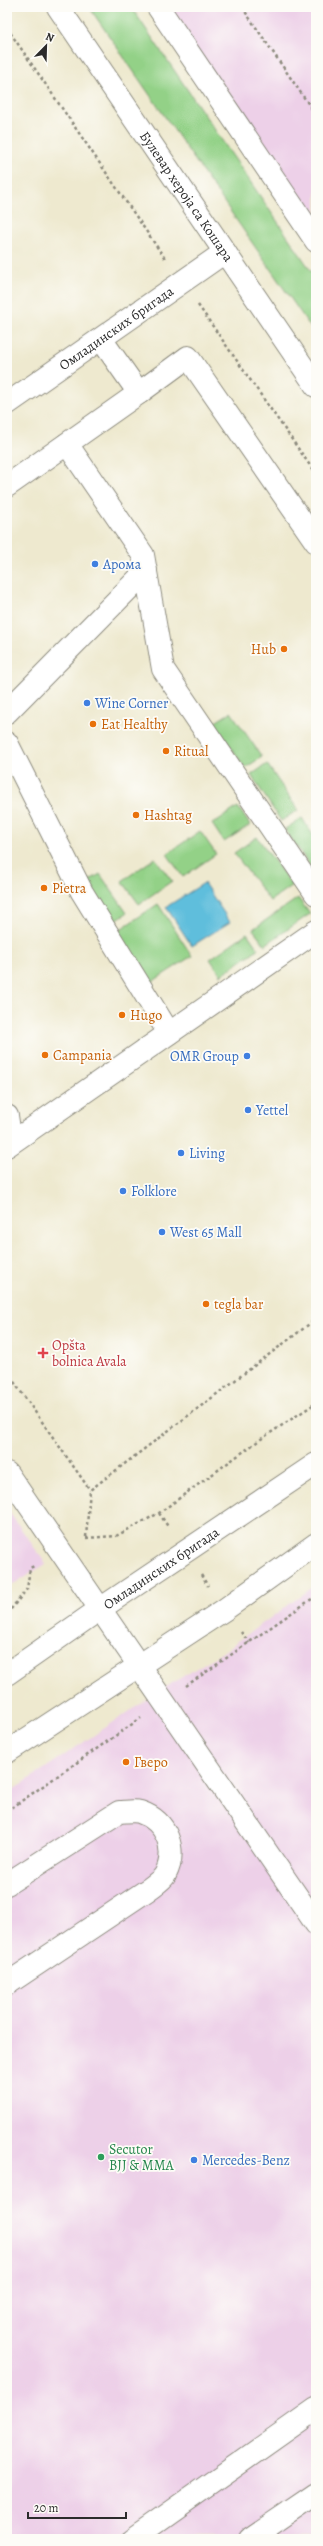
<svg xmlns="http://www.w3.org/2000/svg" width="323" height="2546" font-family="Alegreya,serif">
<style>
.built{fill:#edd0e8}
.green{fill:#93d187;stroke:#5f7e59}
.water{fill:#5ebedc;stroke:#447484}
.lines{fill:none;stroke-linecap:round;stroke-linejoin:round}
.minor-casing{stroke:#8c8a7d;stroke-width:24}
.major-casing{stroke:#8c8a7d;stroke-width:24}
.path{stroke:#8c8a7d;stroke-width:2.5;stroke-dasharray:3 3;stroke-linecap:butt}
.minor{stroke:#fff;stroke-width:22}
.major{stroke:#fff;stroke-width:22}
.shop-dot{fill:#3f7fe0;stroke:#fdfcf7;stroke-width:1.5}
.food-dot{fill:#e8710a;stroke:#fdfcf7;stroke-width:1.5}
.health-dot{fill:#e0444e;stroke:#fdfcf7;stroke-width:1.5}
.leisure-dot{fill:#2e9e5b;stroke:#fdfcf7;stroke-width:1.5}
.labels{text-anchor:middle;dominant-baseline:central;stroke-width:3.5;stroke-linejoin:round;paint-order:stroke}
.street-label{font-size:14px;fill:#2b2b2b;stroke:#fdfcf7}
.shop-label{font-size:14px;fill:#366cbe;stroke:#fdfcf7;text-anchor:start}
.food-label{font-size:14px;fill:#c56008;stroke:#fdfcf7;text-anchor:start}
.health-label{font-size:14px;fill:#be3a42;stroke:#fdfcf7;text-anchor:start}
.leisure-label{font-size:14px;fill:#27864d;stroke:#fdfcf7;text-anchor:start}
</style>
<rect width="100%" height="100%" fill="#fdfcf7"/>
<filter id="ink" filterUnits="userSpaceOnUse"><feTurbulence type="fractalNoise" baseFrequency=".025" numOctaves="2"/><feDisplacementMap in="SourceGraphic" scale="8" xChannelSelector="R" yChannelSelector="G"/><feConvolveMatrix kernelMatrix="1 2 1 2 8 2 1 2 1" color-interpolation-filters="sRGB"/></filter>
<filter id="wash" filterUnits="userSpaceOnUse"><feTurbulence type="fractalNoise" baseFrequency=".012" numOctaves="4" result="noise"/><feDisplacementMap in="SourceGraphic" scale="16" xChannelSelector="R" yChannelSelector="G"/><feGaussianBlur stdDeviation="0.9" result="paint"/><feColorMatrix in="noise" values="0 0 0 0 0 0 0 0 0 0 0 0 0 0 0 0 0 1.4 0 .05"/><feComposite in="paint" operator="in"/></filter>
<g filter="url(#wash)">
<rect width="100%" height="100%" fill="#eee9cf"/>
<path class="built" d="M158 7H316V243Z
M7 1509 46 1564 7 1588Z
M316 1585V2539H7V1794L164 1688 223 1652Z"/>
<path class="green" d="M89 7H131L316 278V335Z
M231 712 262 757 245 768 214 723Z
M267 764 298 810 281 821 251 775Z
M238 807 250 825 224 842 212 824Z
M302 818 316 840V875L285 829Z
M200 831 216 854 183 877 167 854Z
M257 837 292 885 270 901 234 853Z
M155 858 172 881 139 904 122 881Z
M100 874 127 913 107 925 82 885Z
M298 898 310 914 265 945 253 929Z
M158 904 192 956 147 985 113 934Z
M247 933 258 949 221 975 210 959Z"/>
<path class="water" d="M204 883 230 922 192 946 166 907Z"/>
</g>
<g filter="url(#ink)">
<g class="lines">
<g class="minor-casing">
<g id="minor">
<path d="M101 339 139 393 188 357 316 542"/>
<path id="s1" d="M7 404 225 252"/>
<path d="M67 444 143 555 163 669 316 894"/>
<path d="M7 486 139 393"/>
<path d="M7 712 146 571"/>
<path d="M7 743 82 892 169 1033"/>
<path d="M7 1116 9 1129 7 1141"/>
<path d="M7 1146 316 931"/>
<path d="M7 1473 316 1924"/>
<path d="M7 1884 119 1812C125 1812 134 1810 140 1812 167 1821 178 1850 165 1875 162 1880 154 1885 149 1889L7 1984"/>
<path d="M132 2539 316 2409"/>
<path d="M250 2539 316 2494"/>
</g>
</g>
<g class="major-casing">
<g id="major">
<path id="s2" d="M58 7 316 386"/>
<path d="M158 7 316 241"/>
<path id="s3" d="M7 1674 100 1609 316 1464"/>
<path d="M7 1752 224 1610 316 1544"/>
</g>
</g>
<path class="path" d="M242 7 316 115
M7 28 166 260
M198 305 316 474
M7 1372 90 1490
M159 1513 169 1528
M86 1537 90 1490 316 1319
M86 1538 116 1536 159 1513 258 1441 316 1403
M201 1575 208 1586
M7 1614 27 1589 30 1568 36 1565
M241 1632 249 1643
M186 1686 316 1596
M7 1811 141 1718"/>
<use href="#minor" class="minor"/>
<use href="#major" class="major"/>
</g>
</g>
<g class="shop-dot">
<circle cx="95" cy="564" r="4"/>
<circle cx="87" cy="703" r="4"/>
<circle cx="247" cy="1056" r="4"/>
<circle cx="248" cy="1110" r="4"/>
<circle cx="181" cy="1153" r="4"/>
<circle cx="123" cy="1191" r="4"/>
<circle cx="162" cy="1232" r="4"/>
<circle cx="194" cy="2160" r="4"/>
</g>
<g class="food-dot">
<circle cx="284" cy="649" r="4"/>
<circle cx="93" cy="724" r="4"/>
<circle cx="166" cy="751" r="4"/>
<circle cx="136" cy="815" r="4"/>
<circle cx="44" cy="888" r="4"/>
<circle cx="122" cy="1015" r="4"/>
<circle cx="45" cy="1055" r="4"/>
<circle cx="206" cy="1304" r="4"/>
<circle cx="126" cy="1762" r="4"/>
</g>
<path class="health-dot" d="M41 1347h4v4h4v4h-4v4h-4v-4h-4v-4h4z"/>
<circle class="leisure-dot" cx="101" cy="2157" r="4"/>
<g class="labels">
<g class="street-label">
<text stroke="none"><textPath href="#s2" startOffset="229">Булевар хероја са Кошара</textPath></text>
<text stroke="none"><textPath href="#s1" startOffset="133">Омладинских бригада</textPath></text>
<text stroke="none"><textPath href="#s3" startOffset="187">Омладинских бригада</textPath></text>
</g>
<g class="shop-label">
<text x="103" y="564">Арома</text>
<text x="95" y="703">Wine Corner</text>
<text x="239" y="1056" text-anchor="end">OMR Group</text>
<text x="256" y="1110">Yettel</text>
<text x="189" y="1153">Living</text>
<text x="131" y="1191">Folklore</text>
<text x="170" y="1232">West 65 Mall</text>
<text x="202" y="2160">Mercedes-Benz</text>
</g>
<g class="food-label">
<text x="276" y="649" text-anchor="end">Hub</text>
<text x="101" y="724">Eat Healthy</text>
<text x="174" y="751">Ritual</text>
<text x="144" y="815">Hashtag</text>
<text x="52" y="888">Pietra</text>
<text x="130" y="1015">Hugo</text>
<text x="53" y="1055">Campania</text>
<text x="214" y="1304">tegla bar</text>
<text x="134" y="1762">Гверо</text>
</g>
<g class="health-label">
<text x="52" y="1345">Opšta<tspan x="52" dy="16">bolnica Avala</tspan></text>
</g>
<g class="leisure-label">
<text x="109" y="2149">Secutor<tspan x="109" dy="16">BJJ &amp; MMA</tspan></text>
</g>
</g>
<rect width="323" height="2546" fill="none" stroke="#fdfcf7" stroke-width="24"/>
<g transform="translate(46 46) rotate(23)" stroke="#fdfcf7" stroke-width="3" paint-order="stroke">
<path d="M0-3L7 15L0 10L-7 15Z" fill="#2b2b2b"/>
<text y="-6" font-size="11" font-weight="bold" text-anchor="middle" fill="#2b2b2b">N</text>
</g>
<path d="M28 2512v6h98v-6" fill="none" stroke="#2b2b2b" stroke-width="2"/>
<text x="34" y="2512" font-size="12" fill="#2b2b2b" stroke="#fdfcf7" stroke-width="3" paint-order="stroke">20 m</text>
</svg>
